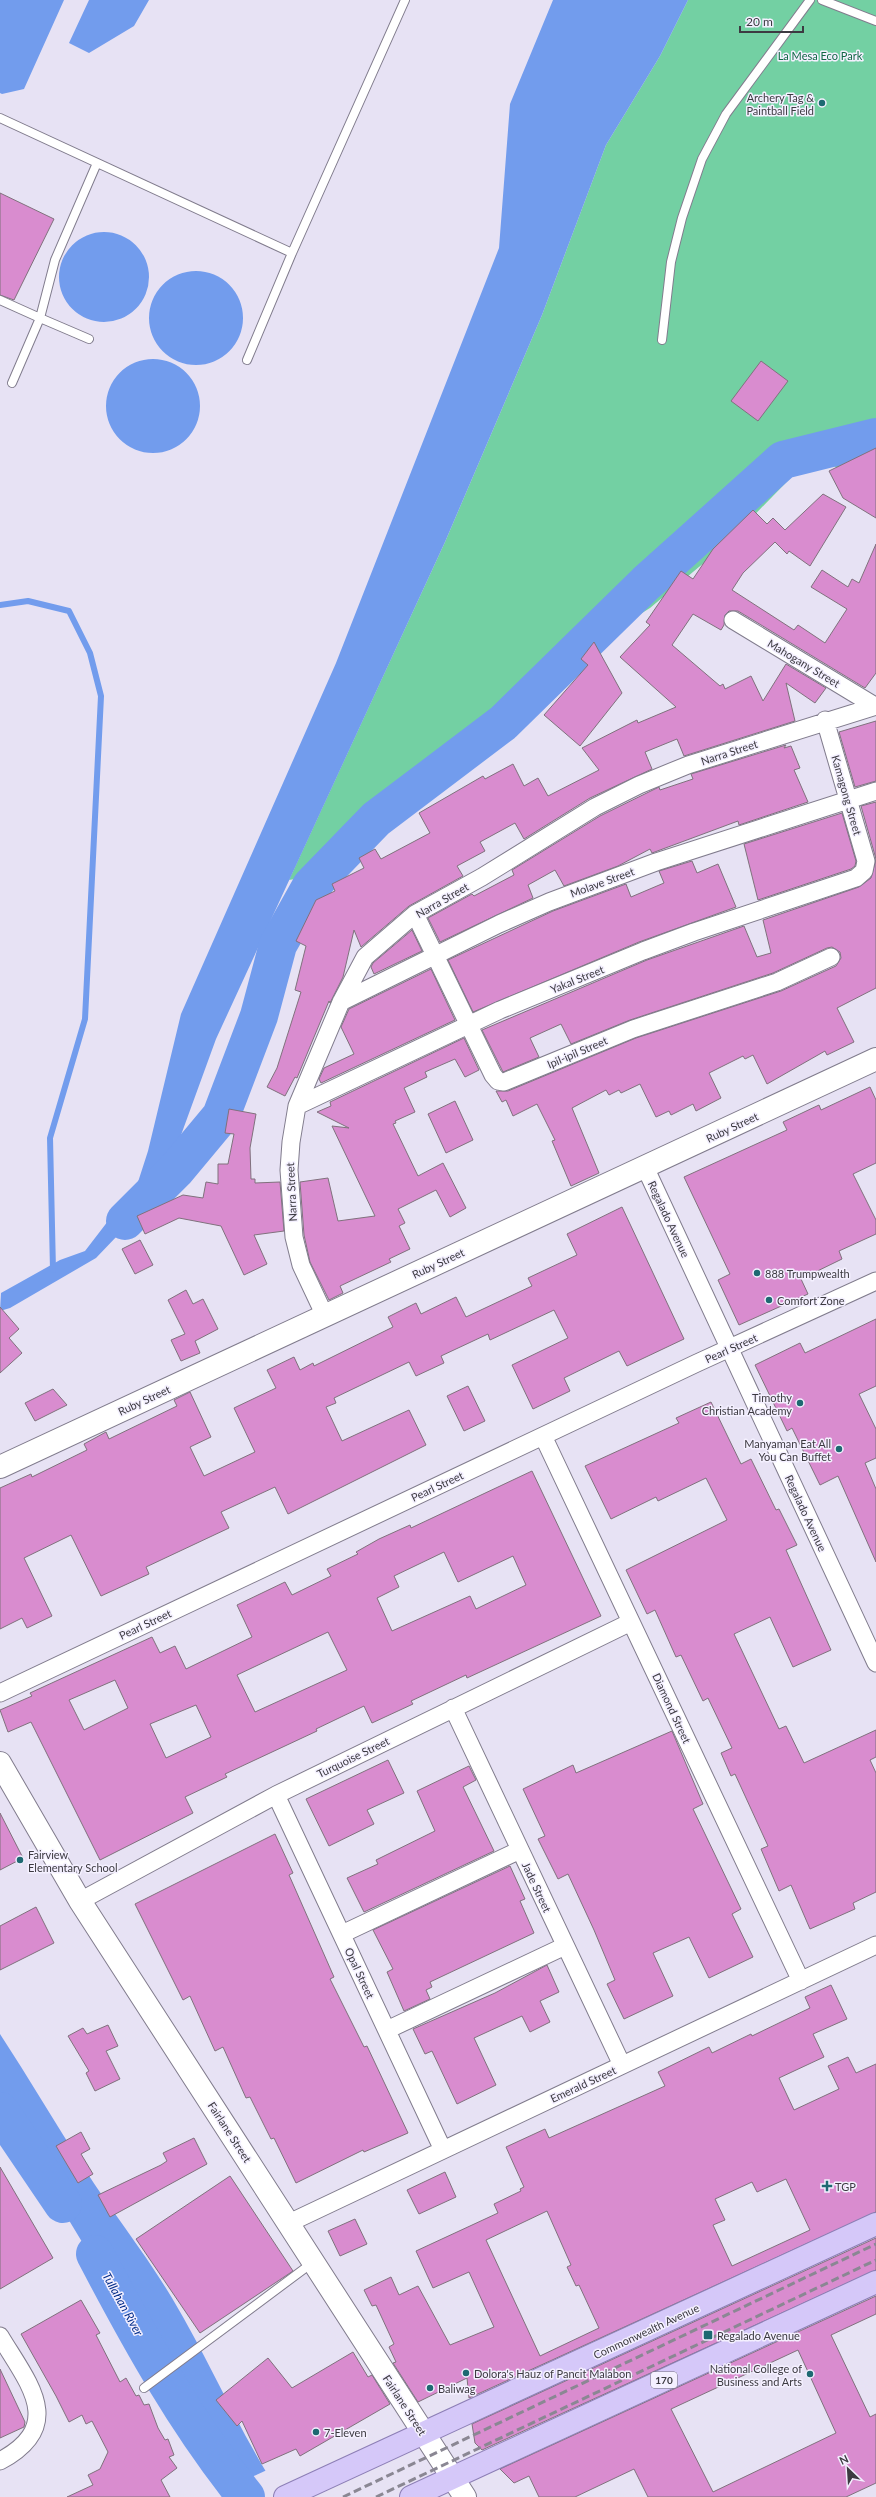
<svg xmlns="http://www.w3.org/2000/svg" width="876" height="2497" font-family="Lato,sans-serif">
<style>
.green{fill:#73d0a3}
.water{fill:#729ced}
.pier{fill:#e7e2f4}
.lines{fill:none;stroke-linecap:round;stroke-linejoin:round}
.stream{stroke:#729ced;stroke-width:6}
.river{stroke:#729ced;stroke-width:38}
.building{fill:#d98ccf;stroke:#80717d;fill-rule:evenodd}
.lane-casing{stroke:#817c8d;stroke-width:10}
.street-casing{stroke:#817c8d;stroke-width:19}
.secondary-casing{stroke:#817c8d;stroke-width:24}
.primary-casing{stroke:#8d7fb6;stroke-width:24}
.lane{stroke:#fff;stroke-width:8}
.street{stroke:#fff;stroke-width:17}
.secondary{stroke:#fff;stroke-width:22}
.primary{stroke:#d5c8f9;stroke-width:22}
.rail{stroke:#8a8793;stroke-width:3;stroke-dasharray:8 4;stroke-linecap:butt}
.poi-dot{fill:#1e6972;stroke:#f4f0ff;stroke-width:1.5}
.labels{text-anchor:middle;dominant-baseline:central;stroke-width:3;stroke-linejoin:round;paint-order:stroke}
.shield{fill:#f4f0ff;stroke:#73717a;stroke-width:1}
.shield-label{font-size:10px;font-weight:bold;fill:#3c3a41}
.park-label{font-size:11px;fill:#116745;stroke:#f4f0ff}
.poi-label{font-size:11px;fill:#3c3a41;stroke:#f4f0ff;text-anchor:start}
.street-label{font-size:11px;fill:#3c3a41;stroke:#f4f0ff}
.water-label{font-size:12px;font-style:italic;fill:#052f8b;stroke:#f4f0ff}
</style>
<rect width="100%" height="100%" fill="#e7e2f4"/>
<path class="green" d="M688 0H876V465L854 478 814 454 724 546 650 608 602 638 346 870 289 880 445 542 542 315 606 145 660 56Z"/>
<path class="water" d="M0 0H64L24 89 2 94 0 93Z
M89 0H149L134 26 89 53 69 43Z
M553 0H688L660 56 606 145 542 315 445 542 216 1039 161 1190 96 1258 10 1308 0 1311 1 1293 60 1260 85 1251 138 1182 148 1151 181 1014 336 663 499 248 510 104Z
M59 277a45 45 0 1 1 90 0a45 45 0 1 1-90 0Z
M149 318a47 47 0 1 1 94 0a47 47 0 1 1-94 0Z
M106 406a47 47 0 1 1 94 0a47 47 0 1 1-94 0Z
M0 2034C29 2078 55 2123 84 2168 112 2212 145 2253 172 2298 211 2363 240 2434 282 2497H236L0 2106Z"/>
<path class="pier" d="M267 2470 284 2497H233L228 2488Z"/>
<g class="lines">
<path class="stream" d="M0 605 28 601 69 611 90 653 101 696 85 1019 50 1138 53 1270"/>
<path class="river" d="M125 1221 176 1170 221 1116 259 1016 278 945 311 886 376 819 503 723 646 583 783 460 876 437
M0 2111 63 2204
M95 2254C139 2338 186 2423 246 2497"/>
</g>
<path class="building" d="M0 193 54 219 14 300 0 295Z
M761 361 788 381 758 421 731 401Z
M876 448V518L843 498 829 471Z
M823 494 846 507 810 566 789 551 787 554 775 542 743 573 732 590 794 630 798 625 825 643 847 609 811 587 822 570 848 587 852 579 859 583 876 544V673L865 688 738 611H729L725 615 724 625 721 630 693 614 672 645 720 686 723 684 725 689 751 676 763 701 786 664 826 688 815 703 786 683 795 721 684 756 677 739 645 752 652 769 590 798 524 839 515 823 480 842 485 851 457 866 463 876 409 906 361 947 354 930 343 977 330 1003 329 1001 297 1078 295 1077 285 1096 267 1087 277 1068 301 992 295 990 306 946 296 941 316 900 335 891 332 884 364 868 359 858 375 849 381 859 430 833 419 813 483 776 485 779 513 764 524 786 538 778 548 796 599 770 582 748 637 720 638 723 676 707 620 657 650 625 646 622 681 571 693 579 713 549 753 510 767 524 773 518 785 530Z
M594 642 622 693 580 746 544 715 588 665 581 659Z
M876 721V781L855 787 839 732Z
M786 745 784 748 791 746 800 768 794 770 808 802 739 825 738 821 652 853 650 849 618 866 564 886 555 870 528 885 533 898 440 942 428 918 472 894 474 896 514 875 512 870 600 816 659 787 660 790 693 779 691 774Z
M876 802V988L837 1008 854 1042 827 1055 825 1051 767 1084 753 1055 745 1059 743 1056 709 1073 721 1098 696 1111 693 1104 671 1115 669 1111 656 1117 640 1084 621 1093 619 1090 609 1095 606 1090 572 1108 599 1173 571 1186 552 1141 555 1140 537 1104 513 1116 506 1100 502 1102 496 1091H508L636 1038 781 991 836 966 841 958 840 952 832 947 827 948 773 973 630 1020 571 1044 561 1024 530 1038 539 1057 503 1072 482 1030 647 960 744 926 757 957 771 953 763 920 859 887 871 878 876 859 861 806Z
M842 813 856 861 855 866 851 869 758 900 744 844Z
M692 861 697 873 718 864 736 907 639 942 473 1012 448 960 553 911 626 884 631 897 664 883 659 871Z
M412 930 422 951 374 974 371 967 373 963Z
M431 969 455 1020 321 1083 319 1079 324 1068 354 1054 341 1027 349 1009Z
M464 1038 479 1070 465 1077 455 1059 425 1072 427 1077 404 1088 415 1112 395 1121 396 1123 393 1124 418 1176 443 1163 466 1208 450 1217 436 1190 398 1209 405 1223 399 1226 410 1249 389 1259 391 1262 340 1286 343 1293 329 1300 310 1262 304 1235 300 1182 328 1178 338 1221 375 1216 332 1126 349 1128 317 1112 331 1106 330 1102Z
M870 1087 876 1100V1163L853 1174 876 1220V1234L839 1251 842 1259 801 1279 808 1294 739 1325 718 1280 730 1274 684 1177 787 1130 783 1122 819 1105 821 1110Z
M455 1101 473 1140 446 1153 428 1114Z
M229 1109 256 1114 250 1148 251 1179H255V1183L280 1182 284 1231 254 1235 267 1264 244 1275 221 1226 179 1218 145 1234 137 1216 183 1195 203 1198 206 1182 218 1184V1164H228L234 1134 225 1133Z
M622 1207 684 1339 627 1366 619 1351 564 1378 570 1391 533 1409 512 1365 568 1338 554 1310 490 1340 488 1334 441 1356 444 1363 416 1376 409 1362 334 1398 336 1403 326 1407 342 1441 409 1410 426 1445 288 1514 275 1487 221 1512 229 1528 146 1567 149 1574 101 1596 71 1535 24 1558 52 1616 27 1628 22 1618 0 1629V1488L31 1474 32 1477 87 1450 84 1444 106 1432 109 1439 177 1406 174 1400 190 1392 211 1437 190 1447 204 1476 255 1452 234 1408 276 1388 267 1370 294 1357 300 1370 313 1363 314 1366 393 1327 388 1317 416 1303 421 1314 456 1297 466 1317 532 1286 528 1278 577 1255 567 1234Z
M140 1240 153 1265 135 1274 122 1249Z
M186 1290 193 1304 203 1299 218 1329 195 1341 200 1353 181 1361 171 1340 185 1334 168 1300Z
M0 1307 19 1329 9 1338 22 1353 0 1373Z
M876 1319V1386L859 1394 876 1429V1458L865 1463 876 1489V1562L838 1476 820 1485 792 1428 787 1431 755 1365 800 1343 805 1353Z
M468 1386 485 1421 464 1431 447 1396Z
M53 1389 67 1405 35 1421 25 1403Z
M711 1402 741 1464 751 1459 776 1510 779 1509 797 1545 786 1550 831 1650 793 1667 770 1617 734 1634 779 1729 786 1726 804 1763 876 1730V1757L870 1760 876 1773V1892L853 1903 855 1909 810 1929 791 1885 779 1891 761 1849 768 1846 735 1774 731 1776 721 1753 732 1748 708 1698 703 1701 681 1655 676 1657 655 1610 647 1614 626 1570 727 1520 706 1478 658 1501 656 1497 611 1519 585 1466 679 1423 676 1418Z
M532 1471 601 1616 467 1678 466 1675 411 1701 413 1704 372 1723 364 1706 316 1729 317 1731 225 1774 227 1777 185 1797 193 1813 100 1860 31 1722 8 1732 0 1710 32 1696 30 1693 152 1637 160 1653 175 1646 186 1669 252 1637 237 1605 285 1582 292 1595 331 1576 327 1569 358 1554 356 1552 379 1539 410 1525 411 1528ZM444 1552 458 1582 513 1556 526 1585 476 1609 470 1596 392 1631 377 1598 399 1587 394 1576ZM328 1632 347 1670 255 1712 237 1675ZM115 1680 128 1708 84 1730 69 1700ZM196 1705 211 1737 166 1758 150 1724Z
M672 1731 703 1804 693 1809 741 1909 732 1914 753 1957 709 1978 689 1937 653 1953 673 1996 624 2019 607 1984 615 1980 594 1930 568 1874 558 1879 538 1839 545 1836 523 1789 573 1765 576 1773Z
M388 1760 404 1793 367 1810 374 1824 329 1846 306 1799Z
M469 1766 476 1780 463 1787 494 1851 364 1912 347 1878 378 1864 376 1860 435 1831 417 1791Z
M0 1813 23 1858 0 1870Z
M275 1834 293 1873 289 1875 334 1977 330 1979 364 2047 367 2046 408 2133 364 2152 363 2150 296 2183 274 2138 271 2139 250 2097 246 2098 223 2047 215 2051 190 1996 183 2000 135 1904Z
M510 1866 525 1899 520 1901 534 1933 430 1982 432 1987 426 1990 430 1999 404 2011 387 1972 393 1969 373 1930Z
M36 1907 54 1943 0 1970V1926Z
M547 1965 559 1992 540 2001 550 2022 530 2032 522 2016 474 2038 496 2085 457 2104 432 2051 425 2054 413 2029 495 1993Z
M831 1985 847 2019 813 2034 824 2057 779 2078 794 2110 839 2089 828 2066 848 2057 856 2073 876 2064V2212L469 2398 467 2378 418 2402 393 2363 396 2362 389 2347 394 2344 376 2305 372 2306 364 2290 391 2277 399 2295 418 2286 450 2345 494 2327 469 2272 433 2288 416 2251 498 2213 494 2204 521 2191 520 2189 524 2187 506 2147 545 2129 549 2138 665 2086 658 2072 709 2047 712 2053 751 2034 752 2036 810 2008 805 1997ZM786 2179 810 2230 732 2266 713 2225 725 2220 715 2199 752 2182 757 2192ZM547 2211 571 2265 567 2267 576 2286 579 2285 599 2328 540 2356 486 2240Z
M108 2025 118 2046 106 2051 120 2079 95 2091 86 2073 89 2071 68 2036 83 2028 87 2034Z
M81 2132 90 2149 81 2154 93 2174 78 2183 56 2146Z
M194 2138 207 2164 110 2217 98 2195 161 2165 167 2161 163 2153Z
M0 2167 53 2258 0 2289Z
M445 2172 456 2197 419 2214 407 2190Z
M230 2176 293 2271 200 2333 136 2239Z
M355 2219 367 2244 340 2256 328 2231Z
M876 2238V2270L482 2450 475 2443 472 2424Z
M876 2296V2314L831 2335 870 2417 876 2414V2483L846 2497H648L634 2469 575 2497H539L529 2476 514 2483 500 2469ZM798 2350 836 2433 713 2492 671 2409Z
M81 2300 100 2333 96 2335 120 2382 126 2378 136 2396 139 2395 144 2405 149 2404 158 2428 165 2440 168 2439 174 2455 169 2457 177 2468 161 2480 170 2497H67L93 2485 88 2475 100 2469 108 2452 92 2421 86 2424 82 2415 69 2422 56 2396 21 2334Z
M353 2352 368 2377 372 2375 390 2404 300 2456 296 2449 262 2464 242 2421 237 2426 216 2400 268 2358 292 2388Z
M0 2369 25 2422 24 2427 0 2438Z"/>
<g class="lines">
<g class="lane-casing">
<path id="lane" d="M822 0 876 21
M0 118 292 253 405 0
M0 300 40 318 55 260 97 163
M662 340 671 262 682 218 702 159 726 114 810 0
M247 360 292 253
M12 383 40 318 89 339
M144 2388 312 2263"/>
</g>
<g class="street-casing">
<path id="street" d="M733 620 875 706
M415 914 493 1075 498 1081 504 1082 633 1029 777 982 831 957
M341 1002 499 924 549 902 656 862 876 791
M297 1106 500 1010 643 951 694 932 856 878 864 871 866 861 825 720
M645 1167 876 1663
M325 1316 301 1265 294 1237 289 1170 291 1142 297 1106 341 1002 365 957 415 914 482 877 595 807 639 785 688 765 876 706
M543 1436 801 1981
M0 1693 697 1363 876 1281
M453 1708 622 2065
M276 1795 443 2150
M80 1901 276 1795 631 1622
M342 1934 520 1850
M387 2030 565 1946
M289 2223 876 1945
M0 2336C28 2383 67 2425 0 2461"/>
</g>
<g class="secondary-casing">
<path id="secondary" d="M0 1467 876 1059
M0 1763 80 1901 465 2497"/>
</g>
<g class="primary-casing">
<path id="primary" d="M285 2497 876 2224
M411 2497 876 2282"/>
</g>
<use href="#lane" class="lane"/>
<use href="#street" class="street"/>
<use href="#secondary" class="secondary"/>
<use href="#primary" class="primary"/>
<path class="rail" d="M343 2497 876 2244
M376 2497 876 2260"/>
</g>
<g class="poi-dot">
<circle cx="822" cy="103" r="4"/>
<circle cx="757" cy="1273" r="4"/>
<circle cx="769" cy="1300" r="4"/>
<circle cx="800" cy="1403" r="4"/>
<circle cx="839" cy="1449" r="4"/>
<circle cx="20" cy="1860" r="4"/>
<path d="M825 2180h4v4h4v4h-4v4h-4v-4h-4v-4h4z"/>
<rect x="703" y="2330" width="10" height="10" rx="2"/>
<circle cx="466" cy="2373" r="4"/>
<circle cx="810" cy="2374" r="4"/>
<circle cx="430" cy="2388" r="4"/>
<circle cx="316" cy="2432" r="4"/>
</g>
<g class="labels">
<rect class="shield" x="651" y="2372" width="26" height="16" rx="3"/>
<g class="shield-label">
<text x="664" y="2380">170</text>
</g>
<g class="park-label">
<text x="820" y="55">La Mesa Eco Park</text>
</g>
<g class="poi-label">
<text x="814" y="97" text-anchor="end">Archery Tag &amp;<tspan x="814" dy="13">Paintball Field</tspan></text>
<text x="765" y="1273">888 Trumpwealth</text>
<text x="777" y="1300">Comfort Zone</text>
<text x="792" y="1397" text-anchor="end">Timothy<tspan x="792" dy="13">Christian Academy</tspan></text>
<text x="831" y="1443" text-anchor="end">Manyaman Eat All<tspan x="831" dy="13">You Can Buffet</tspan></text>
<text x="28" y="1854">Fairview<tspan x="28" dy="13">Elementary School</tspan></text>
<text x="835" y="2186">TGP</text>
<text x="717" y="2335">Regalado Avenue</text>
<text x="802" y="2368" text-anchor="end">National College of<tspan x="802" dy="13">Business and Arts</tspan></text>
<text x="474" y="2373">Dolora's Hauz of Pancit Malabon</text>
<text x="438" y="2388">Baliwag</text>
<text x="324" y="2432">7-Eleven</text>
</g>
<g class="street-label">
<text transform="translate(804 663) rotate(31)">Mahogany Street</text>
<text transform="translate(729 752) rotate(-18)">Narra Street</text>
<text transform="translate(847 795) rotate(74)">Kamagong Street</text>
<text transform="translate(602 882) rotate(-20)">Molave Street</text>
<text transform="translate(442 900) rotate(-30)">Narra Street</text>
<text transform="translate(577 979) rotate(-22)">Yakal Street</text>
<text transform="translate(577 1052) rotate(-23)">Ipil-ipil Street</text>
<text transform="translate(732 1127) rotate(-25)">Ruby Street</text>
<text transform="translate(291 1192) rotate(-93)">Narra Street</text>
<text transform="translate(669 1219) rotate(65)">Regalado Avenue</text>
<text transform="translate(438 1263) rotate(-25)">Ruby Street</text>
<text transform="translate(731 1348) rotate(-24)">Pearl Street</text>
<text transform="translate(144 1400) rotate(-25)">Ruby Street</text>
<text transform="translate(437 1486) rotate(-25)">Pearl Street</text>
<text transform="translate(806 1513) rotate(65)">Regalado Avenue</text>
<text transform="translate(145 1624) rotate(-25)">Pearl Street</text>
<text transform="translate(672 1708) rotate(65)">Diamond Street</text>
<text transform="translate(353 1757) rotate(-26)">Turquoise Street</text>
<text transform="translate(537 1887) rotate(65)">Jade Street</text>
<text transform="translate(360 1973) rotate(65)">Opal Street</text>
<text transform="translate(583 2084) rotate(-25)">Emerald Street</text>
<text transform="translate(230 2132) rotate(57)">Fairlane Street</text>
<text transform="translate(646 2331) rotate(-25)">Commonwealth Avenue</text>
<text transform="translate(405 2405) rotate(57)">Fairlane Street</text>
</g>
<g class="water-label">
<text transform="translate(123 2304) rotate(61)">Tullahan River</text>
</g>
</g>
<g transform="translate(848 2469) rotate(335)" stroke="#f4f0ff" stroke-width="3" paint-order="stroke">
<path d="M0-3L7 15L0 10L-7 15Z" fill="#3c3a41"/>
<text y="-6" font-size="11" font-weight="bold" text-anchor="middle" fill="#3c3a41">N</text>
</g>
<path d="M740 26v6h63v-6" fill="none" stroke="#3c3a41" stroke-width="2"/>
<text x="746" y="26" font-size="12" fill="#3c3a41" stroke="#f4f0ff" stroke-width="3" paint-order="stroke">20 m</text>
</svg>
